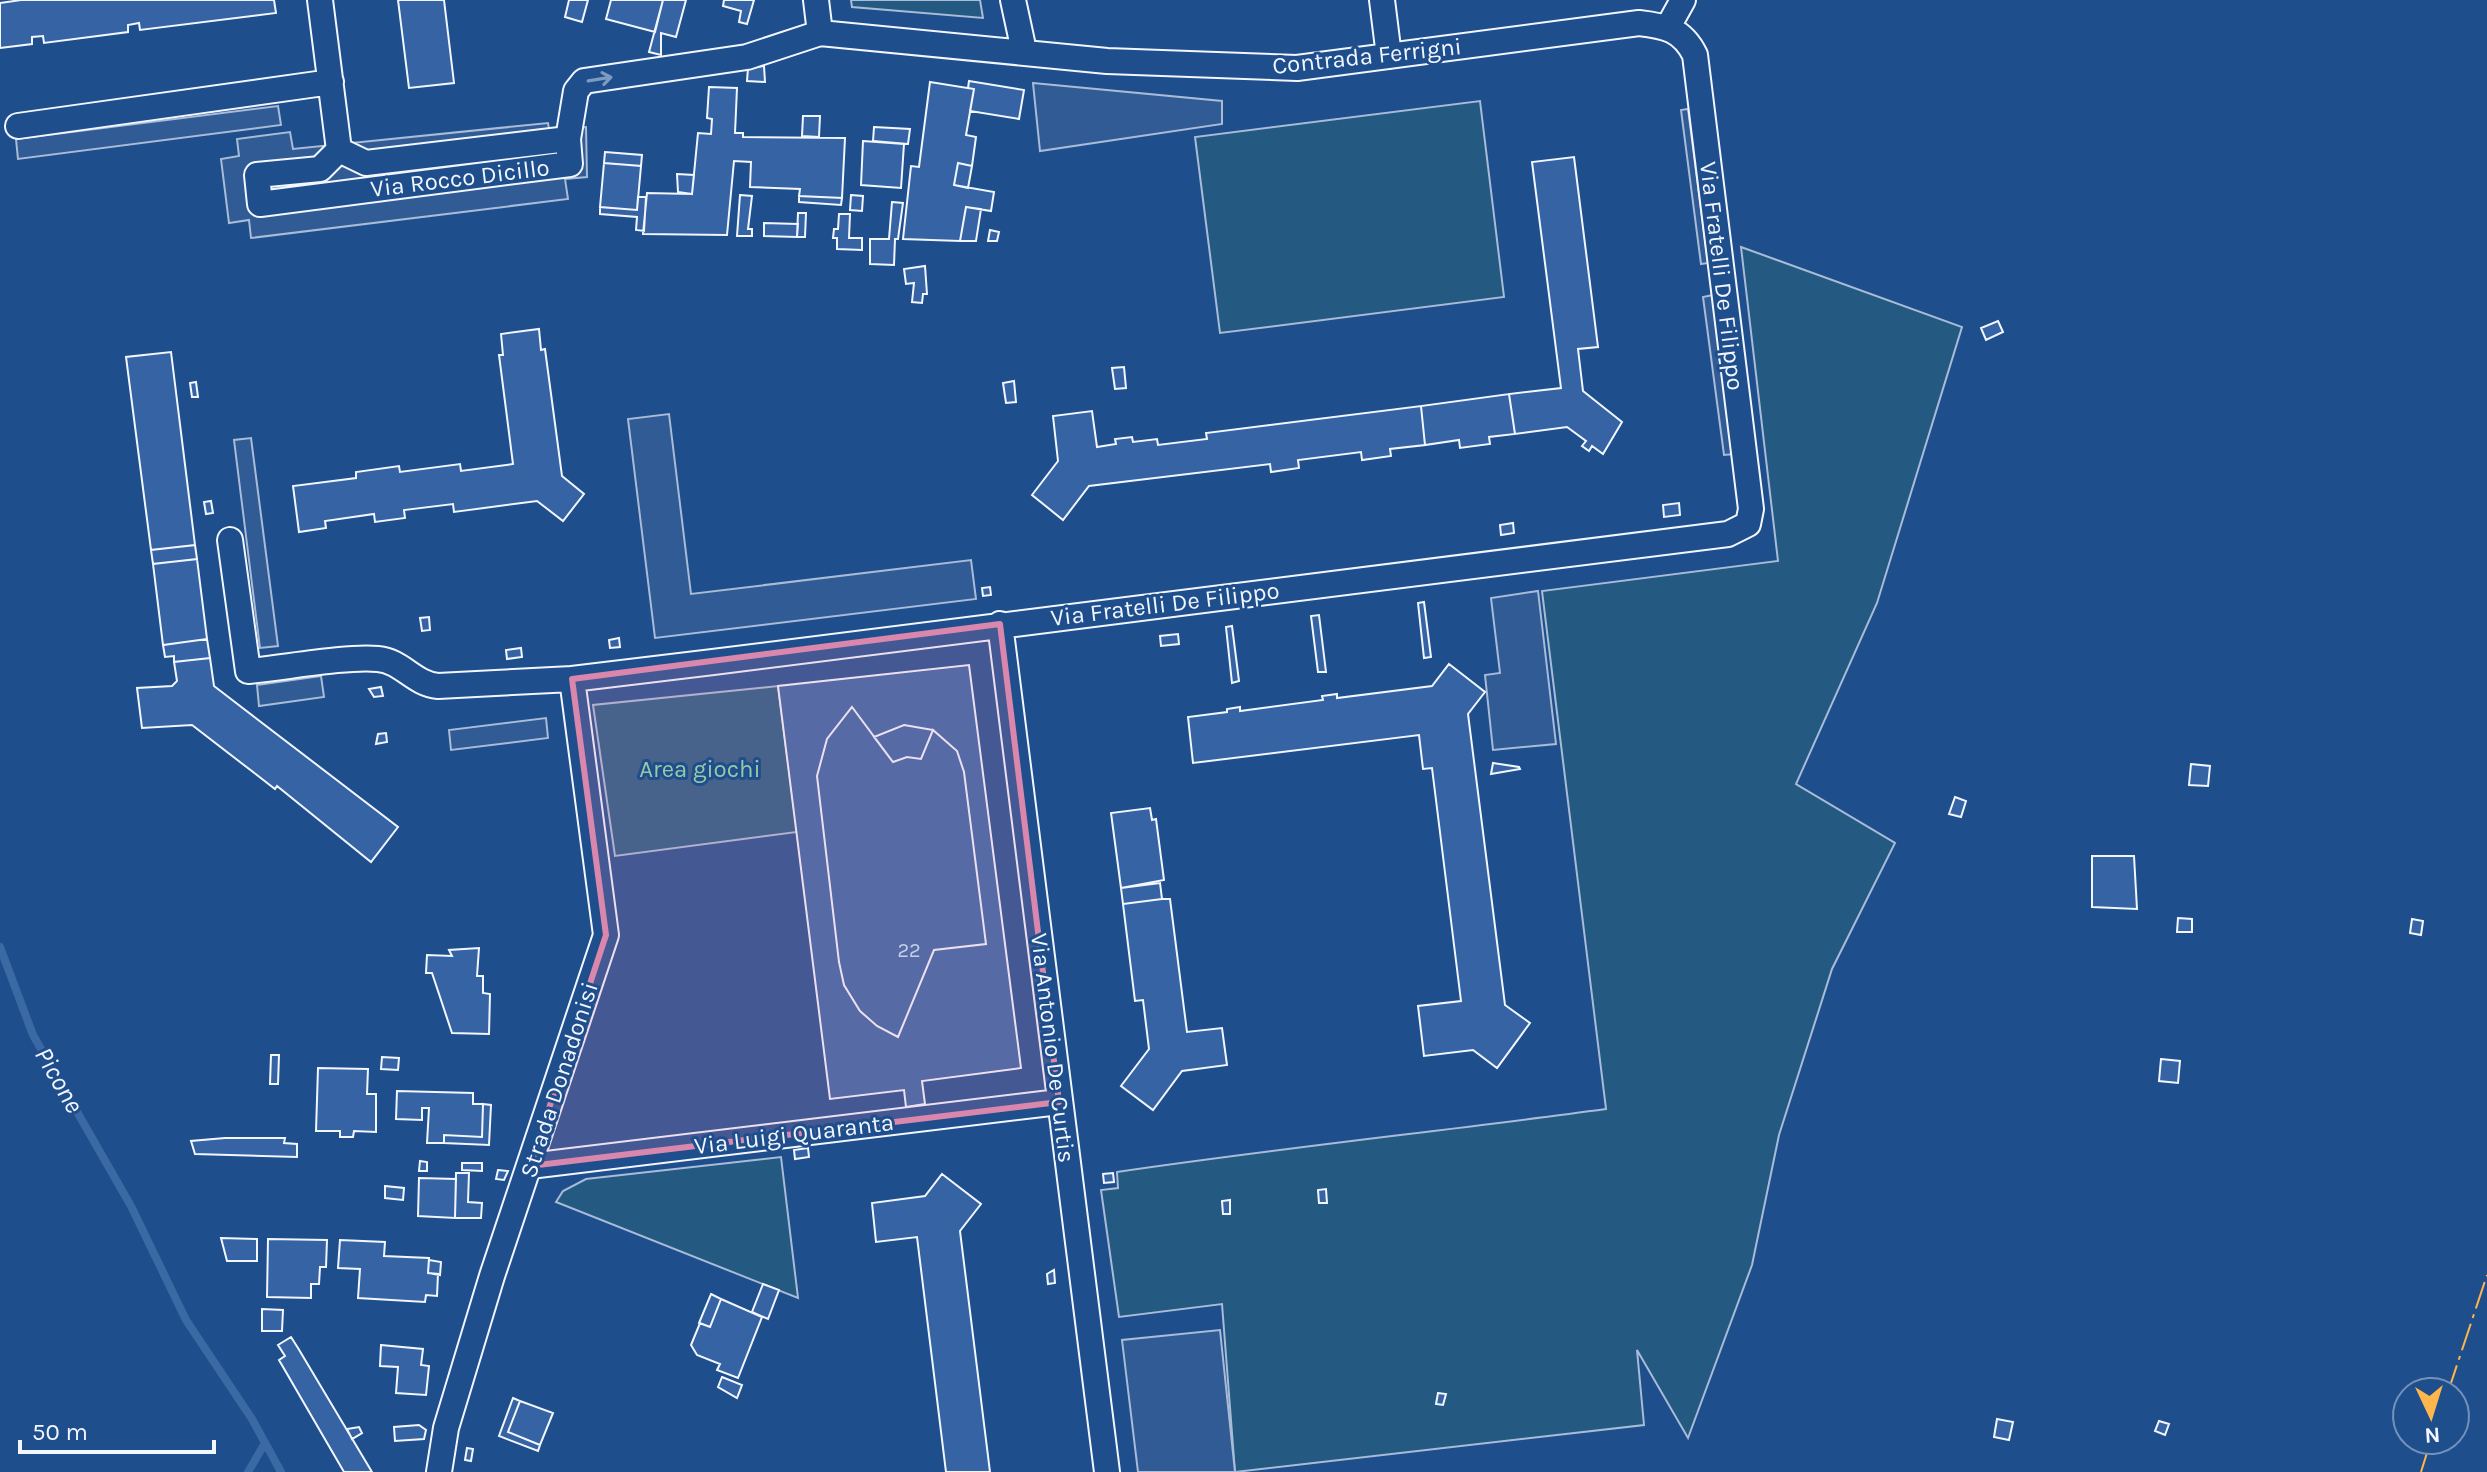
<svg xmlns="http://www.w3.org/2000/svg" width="2487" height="1472" font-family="Karla,sans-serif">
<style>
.green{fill:#245a82;stroke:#a8bbd7;stroke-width:2}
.parking{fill:#305b95;stroke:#a8bbd7;stroke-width:2}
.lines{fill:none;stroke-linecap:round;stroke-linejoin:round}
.stream{stroke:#3b69a3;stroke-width:8}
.building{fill:#3563a3;stroke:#f2f6ff;stroke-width:2}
.minor-casing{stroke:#f2f6ff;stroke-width:28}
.minor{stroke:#1f4e8c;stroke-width:24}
.power{stroke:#ffb74d;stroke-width:2;stroke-dasharray:28 6 4 6;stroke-linecap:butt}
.oneway{stroke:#7e9ac0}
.marked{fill:#da87ad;fill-opacity:0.2;stroke:#da87ad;stroke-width:6;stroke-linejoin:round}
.labels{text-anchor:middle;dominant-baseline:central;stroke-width:6;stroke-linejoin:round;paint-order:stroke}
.number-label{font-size:20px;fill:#c3d1e8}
.street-label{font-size:24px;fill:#f2f6ff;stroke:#1f4e8c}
.park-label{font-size:24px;fill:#97c8a6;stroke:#1f4e8c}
.water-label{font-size:26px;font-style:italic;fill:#f2f6ff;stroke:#1f4e8c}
</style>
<rect width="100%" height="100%" fill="#1f4e8c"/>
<path class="green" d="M851 0H980L983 18 852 7Z
M1480 101 1504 297 1220 333 1195 137Z
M1741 247 1962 327 1877 603 1796 784 1895 843 1832 969 1779 1135 1752 1265 1688 1438 1637 1350 1644 1425 1235 1472 1222 1304 1119 1317 1101 1190 1118 1188 1117 1172C1280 1148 1443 1131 1606 1109L1542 591 1778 561Z
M778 686 797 832 615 856 593 705Z
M781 1157 798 1298 556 1202 563 1191 586 1179Z"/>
<path class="parking" d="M1033 83 1222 101V124L1040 151Z
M278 106 281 125 18 159 16 139Z
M1688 109 1708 263 1701 264 1681 110Z
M548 123 549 130 586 127 587 177 565 179 568 199 251 238 249 220 229 223 221 159 239 156 237 139 290 132 293 149Z
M1713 295 1734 454 1724 455 1703 297Z
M669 414 691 594 971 560 976 599 655 638 628 419Z
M251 438 278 646 260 648 234 440Z
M1538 591 1556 744 1493 750 1485 675 1500 673 1491 598Z
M321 676 324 697 259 706 257 685Z
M546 718 548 738 451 750 449 730Z
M1220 1330 1235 1472H1138L1122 1340Z"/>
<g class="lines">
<path class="stream" d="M0 947 33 1035 131 1206 186 1320 252 1419 281 1472
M248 1472 265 1443"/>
</g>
<path class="building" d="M21 0H274L276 13 140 30 139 23 128 25V32L44 43 43 36 32 37V44L0 48V3Z
M398 0H444L454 83 409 88Z
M569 0H588L582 22 565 17Z
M611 0H663L655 32 606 19Z
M663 0H686L676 37 661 33V55L649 52Z
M724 0H754L747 24 739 22 741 11 723 6Z
M764 66 765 82 747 81 748 68Z
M969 81 1024 90 1019 119 970 111 974 89 968 88Z
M930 82 974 89 966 135 976 137 972 166 958 163 954 185 994 192 991 211 966 207 960 241 903 239 911 166 919 167Z
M709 87 737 88 735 133H743V137L845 138 842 198 799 196 800 189 750 187 751 162 734 161 727 235 643 234 647 193 692 194 698 133 711 134 712 119 707 118Z
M803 116H820L819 137 802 136Z
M874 127 910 129 908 144 873 141Z
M863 141 904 144 901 188 861 185Z
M605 152 642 155 641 166 604 163Z
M1574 157 1598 347 1578 349 1583 391 1622 422 1603 454 1592 446 1589 451 1582 446 1586 441 1567 427 1515 434 1509 394 1561 388 1532 162Z
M604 163 641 166 637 210 600 207Z
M958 163 972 166 968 188 954 185Z
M677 174 694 175 692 194 678 192Z
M740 195 752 196 748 229H752V236H737Z
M851 195 863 196 862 211 850 210Z
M799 196 842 198 841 205 799 202Z
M638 197H646L644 231 636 230 637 217 600 214V207L637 210Z
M892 202 903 203 898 239H895L894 265 870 264V239H889Z
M966 207 981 209 976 241H960Z
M798 213H806L805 237H797Z
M839 214H850L849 238H862V250L837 249V238H833L834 229H838Z
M764 223 798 224 797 237 764 236Z
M990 230 999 232 997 241H988Z
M925 266 927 294H923L922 303 912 302 914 283 906 284 904 269Z
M1998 321 2003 332 1986 340 1981 328Z
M539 329 541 350 545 349 562 476 584 494 563 521 537 501 454 512 453 504 404 510 405 518 375 522 374 514 325 521 326 528 299 532 293 486 356 478V472L399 466 400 472 460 464 461 471 513 464 499 355H503L501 334Z
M171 352 195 545 151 550 126 357Z
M1124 367 1126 388 1115 389 1112 368Z
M1014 381 1016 402 1006 403 1003 383Z
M196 382 198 397H192L190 383Z
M1509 394 1515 434 1489 437 1490 444 1460 448 1459 440 1425 445 1421 406Z
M1421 406 1425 445 1390 449 1391 456 1362 460 1361 452 1298 460 1299 468 1271 472 1270 464 1089 486 1063 520 1032 495 1058 461 1053 416 1092 411 1097 447 1116 444 1115 439 1132 437 1133 442 1157 439 1158 445 1207 439 1206 433Z
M211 501 213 513 206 514 204 502Z
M1679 503 1680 515 1664 517 1663 505Z
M1513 523 1514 533 1501 535 1500 525Z
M195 545 197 559 153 564 151 550Z
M197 559 207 639 163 645 153 564Z
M990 587 991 595 983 596 982 588Z
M1424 602 1431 657 1424 658 1418 603Z
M1319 615 1326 672H1318L1311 616Z
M429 617 430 630 422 631 420 618Z
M1232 626 1239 681 1232 683 1226 627Z
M1178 634 1179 644 1161 646 1160 636Z
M619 638 620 647 610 648 609 640Z
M207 639 210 658 174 662V656L165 657 163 645Z
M521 648 522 657 507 659 506 650Z
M210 658 214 686 398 827 371 862 277 786 275 789 192 725 142 728 137 688 172 686 177 681 174 662Z
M1449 664 1485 692 1468 714 1505 1005 1530 1023 1497 1068 1473 1050 1424 1056 1418 1006 1461 1001 1432 768 1423 769 1419 735 1193 763 1188 717 1227 712V709L1240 707V711L1323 700 1322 696 1337 694V698L1432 686Z
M969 665 1021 1068 922 1081 925 1104 906 1107 904 1090 830 1099 778 686Z
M381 687 383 696 374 697 369 689Z
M852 707 893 762 907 757 921 759 933 730 957 751 964 772 986 944 934 950 898 1037 877 1026 860 1011 844 985 839 962 817 776 827 739Z
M904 725 933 730 921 759 907 757 893 762 874 737Z
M386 733 387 742 376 744 378 734Z
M1493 763 1519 767 1520 769 1491 774Z
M2191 764 2210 766 2208 786 2189 785Z
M1955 797 1966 801 1961 817 1949 814Z
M1150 808 1152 820 1156 819 1164 880 1121 888 1111 813Z
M2092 856H2134L2137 909 2092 907Z
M1160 883 1162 899 1123 904 1121 888Z
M1162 899H1170L1187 1032 1222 1028 1227 1065 1182 1071 1153 1110 1121 1086 1149 1049 1143 1000 1135 1001 1123 904Z
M2178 918 2192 919V932H2177Z
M2412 919 2423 921 2421 935 2410 933Z
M479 948 477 976H483V993L490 994 489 1034 452 1033 432 973H426L427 955 452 956 449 950Z
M271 1055H279L278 1084H270Z
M382 1057 399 1058 398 1070 381 1069Z
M2161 1059 2180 1061 2178 1083 2159 1081Z
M318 1068 368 1069 367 1094H376V1132L354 1131 353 1137H340V1131H316Z
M397 1091 473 1093V1104H483L482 1137 444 1135V1143H427L429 1108H422V1120L396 1119Z
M483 1104 491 1105 489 1145 444 1143V1135L482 1137Z
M225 1138H285L284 1143 297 1144V1157L195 1154 191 1141Z
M808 1148 809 1157 795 1159 794 1150Z
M420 1161 427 1162V1171H419Z
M462 1163H482V1171L462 1170Z
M498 1170 508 1171 504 1180 496 1179Z
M456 1173H469L468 1202 482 1203 481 1218H455Z
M1113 1173 1114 1182 1104 1183 1103 1174Z
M942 1174 981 1204 960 1231 990 1472H946L917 1237 876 1242 872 1203 925 1196Z
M419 1178 456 1179 455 1218 418 1216Z
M385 1186 404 1188 403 1200 385 1198Z
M1326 1189 1327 1203H1319L1318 1190Z
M1230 1200V1214H1223L1222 1201Z
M221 1238 257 1239V1261H227Z
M268 1239 327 1240 326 1267H320L319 1284H311V1298L267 1297Z
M340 1240 385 1242 384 1256 429 1258 428 1273 438 1274 437 1296 426 1295 425 1302 358 1298 360 1269 338 1268Z
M429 1260 441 1262 440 1275 428 1273Z
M1054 1270 1055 1283 1048 1284 1047 1274Z
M763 1284 779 1290 768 1319 752 1312Z
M711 1294 721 1299 710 1327 699 1323Z
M721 1299 762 1317 738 1378 717 1370 720 1364 697 1355 691 1345 700 1323 710 1327Z
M262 1309 283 1310 282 1331H262Z
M291 1337 298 1348 372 1472H344L279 1360 285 1356 278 1345Z
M381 1345 423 1349 421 1365 429 1366 426 1395 396 1393 398 1367 380 1366Z
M722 1377 742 1385 737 1398 718 1387Z
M1438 1393 1446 1394 1443 1405 1436 1404Z
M513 1398 520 1401 508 1432 540 1445 538 1451 499 1436Z
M520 1401 553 1413 540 1445 508 1432Z
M1997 1419 2013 1422 2009 1440 1994 1437Z
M2159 1421 2169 1424 2165 1435 2155 1431Z
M419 1425 426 1430 424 1439 395 1441 394 1427Z
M359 1427 362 1433 352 1439 347 1429Z
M467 1448 473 1449 471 1461 465 1460Z"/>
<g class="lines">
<g class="minor-casing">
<path id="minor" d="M320 0 339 150
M1013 0 1024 51
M1382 0 1389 56
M1668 27 1683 0
M18 126 331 82
M568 139 570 164 260 204 257 175 320 169 339 150 366 163Z
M568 139 576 91 584 81 747 57 820 33
M230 540 248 671C283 668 345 656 378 659 402 661 414 684 438 686L572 679 713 662 1728 534 1748 524 1751 509 1695 55C1682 29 1665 26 1639 23L1297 68 1107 61 820 33 816 0
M1000 624 1107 1472
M530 1166 1059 1102
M439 1472 446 1428 492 1276 606 935 572 679"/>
</g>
<use href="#minor" class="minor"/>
<path class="power" d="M2448 1392 2487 1275
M2421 1472 2431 1440"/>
</g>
<defs><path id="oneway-shaft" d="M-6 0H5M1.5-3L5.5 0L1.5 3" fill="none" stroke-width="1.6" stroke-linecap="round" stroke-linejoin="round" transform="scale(2)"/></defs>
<use class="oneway" href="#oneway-shaft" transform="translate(600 79) rotate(-9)"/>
<path class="marked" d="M1000 624 1059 1102 530 1166 606 935 572 679Z"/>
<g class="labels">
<g class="number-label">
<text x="909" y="950">22</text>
</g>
<g class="street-label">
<text transform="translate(1367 56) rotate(-6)">Contrada Ferrigni</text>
<text transform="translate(460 178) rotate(-7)">Via Rocco Dicillo</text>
<text transform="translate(1722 276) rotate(83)">Via Fratelli De Filippo</text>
<text transform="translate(1165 604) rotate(-7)">Via Fratelli De Filippo</text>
<text transform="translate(1053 1048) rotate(83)">Via Antonio De Curtis</text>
<text transform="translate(559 1080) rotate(-72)">Strada Donadonisi</text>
<text transform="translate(794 1134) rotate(-7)">Via Luigi Quaranta</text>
</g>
<g class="park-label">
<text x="700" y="769">Area giochi</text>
</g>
<g class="water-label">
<text transform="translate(59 1080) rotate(60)">Picone</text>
</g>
</g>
<g transform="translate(2431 1416) rotate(176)"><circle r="38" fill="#1f4e8c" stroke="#7391ba" stroke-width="2"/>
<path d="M0-6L14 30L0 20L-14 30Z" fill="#ffb74d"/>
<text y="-12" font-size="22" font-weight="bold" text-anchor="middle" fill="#f2f6ff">N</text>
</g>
<path d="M20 1440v12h194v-12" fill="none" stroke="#f2f6ff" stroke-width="4"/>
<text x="32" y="1440" font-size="24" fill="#f2f6ff" stroke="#1f4e8c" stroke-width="6" paint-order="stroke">50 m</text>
</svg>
